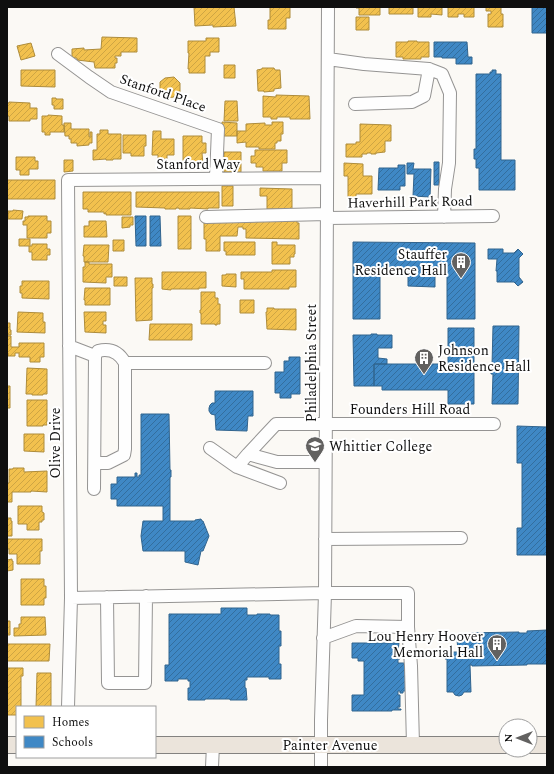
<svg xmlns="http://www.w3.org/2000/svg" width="554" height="774" font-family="Spectral,serif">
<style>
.homes{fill:url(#homes-hatch);stroke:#ae8c3b}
.schools{fill:url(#schools-hatch);stroke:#31648e}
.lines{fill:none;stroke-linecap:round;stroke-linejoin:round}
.minor-casing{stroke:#959493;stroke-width:14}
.major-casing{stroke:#838280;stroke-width:18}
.minor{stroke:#fefefe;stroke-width:12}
.major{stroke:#ebe4db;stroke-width:16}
.labels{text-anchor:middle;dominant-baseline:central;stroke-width:4;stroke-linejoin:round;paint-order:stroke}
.street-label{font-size:14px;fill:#0f0f0f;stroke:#fff}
.poi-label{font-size:14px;fill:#0f0f0f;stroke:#fff;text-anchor:end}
</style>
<defs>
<pattern id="homes-hatch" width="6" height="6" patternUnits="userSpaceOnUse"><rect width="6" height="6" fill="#f2c14e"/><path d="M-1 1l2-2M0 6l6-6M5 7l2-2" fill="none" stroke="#cea543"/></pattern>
<pattern id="schools-hatch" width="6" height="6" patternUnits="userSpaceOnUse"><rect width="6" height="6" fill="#3f88c5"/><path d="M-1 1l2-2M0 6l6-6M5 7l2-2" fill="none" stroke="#336e9e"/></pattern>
</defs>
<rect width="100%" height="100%" fill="#fbf9f5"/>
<path class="homes" d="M194 7H234L236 26 213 27V25L195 26Z
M270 7H290V18H286V29H268V20H270Z
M356 7H380V15H359V8H356Z
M389 7H413V14H389Z
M418 7H442V15L431 14V17H418Z
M448 7H474V17H464V14H458V17H448Z
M486 7H501V14H503V27H488V14H491V11H486Z
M356 17H369V30H356Z
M102 37 137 38V52H121V56H115V58H117V63H115V68H95L94 62 77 60V58H72V49L84 48V50L101 49Z
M206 38H219V52H210V56H205V73H189V69H188L189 53H188V41H206Z
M408 41H417V42H429V57H421V59H403V57H396V42H408Z
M31 43 35 56 21 60 17 46Z
M224 65H235V78H224Z
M262 68H274L275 70H280L281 88 274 89V91L264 92V91H258L257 70 262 69Z
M21 70H55V87L21 86Z
M174 77 180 83V92L174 97 166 98 160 92V82L165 78Z
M276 95 309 96 310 119H290V117H277V119H271V117H263V96L276 97Z
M52 98H56V99H63V109H54V105H52Z
M225 101H237L238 121H224Z
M9 102 30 103V108H37V119H30V121H9V116H7V103H9Z
M48 115 62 116V125H64V132H50V135H45V132H42V116H48Z
M222 122 237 123V136H222Z
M272 122H283V134H281V141H277V143H275V149H259V147H246V142L237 143V131H246V124L265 123V125H272Z
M64 123H71V129H89V137H90V132H92V143H89V145L77 146V143H71V139H69V136H65Z
M360 124 391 125V141H385V152L376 153V154H371V153H367V154H362V157H346V144H356V142H360Z
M100 130H108V134H121V159H113V160H106V159L93 160V150H97V134H100Z
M153 131H161V139H174V155H167V159H158V155H152Z
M123 135H146V146H144V156H131V153H123Z
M183 136H202V143H206V153H202L203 165 196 166V165H190V161H183Z
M255 150H287V163H282V171H263V167H256V163H251V156H255Z
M224 152H241V172H224Z
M16 157H35V161H38V169H29V175H20V170H16Z
M64 160H73V171L64 172Z
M344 163 363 164V176H372V194H356V198L348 197V176H344Z
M7 180H55V199H7Z
M222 186H233V206H222Z
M260 188 292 189V209H267V196H260Z
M83 192H131V215H106V213L104 214V212H88V209H83Z
M136 192H219V208H208V209L190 208V209H179V208H176V209H165V208L136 207Z
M13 210 23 211 22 219H8V211H13Z
M28 216H47V221H51V233H47V238H27V225H23V221H25V217H28Z
M178 216H191V249H178Z
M122 217H133V225H130V227L122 228Z
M206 220H297V223H299V239L246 238V229H243V227H238L237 236H220V251H206V239H204V223H206Z
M89 221H106L107 237H84V226H89Z
M19 239H30V246H32V244H47V249H50V255H47V260H32V252H29V246H19Z
M113 240H124V251H113Z
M224 242H255V255H226V251H224Z
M272 242H277V245H295V254H294V257H290V264H272Z
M84 245H109L108 262H84V256H83Z
M85 262H89V264H112V277H106V283L83 282V267H85Z
M272 270H296V287H289V289H244V279H241V272H272Z
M162 272H206V288H199V289H171V290L162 289Z
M226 274H236V287L222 286V275H226Z
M114 277H127V286H114Z
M135 278H152V284H153V288H152V320L136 321Z
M22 281H49V299L22 298V293H20V286H22Z
M85 288H110V305H85V300H84Z
M201 292H215V298H218V304H220V324H217V325H215V324H201V313H200V310H201Z
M240 300H254V313H240Z
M267 308H274V309H296V330L267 329 266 312H267Z
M18 312 43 313V322H45V333L17 332Z
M84 312H106V321H103V325H106V333L85 332Z
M7 323H10V330H11V335H7Z
M150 324H192V340H149Z
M7 336H11V347H19V343H44V357H40V362H30V357H19V353H15V356H8V353L7 352Z
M27 368 47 369V394H43V395H32V394H26Z
M7 386H10V408H7Z
M27 400H47V425H43V426H27Z
M24 434H44V452L24 451Z
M13 468H24V472L47 471V492L31 491V492H12V502H7V483H9V469H13Z
M18 506H42V512L44 513V520H42V522H39V530H27V524H18Z
M7 518H11V521H12V536H7Z
M7 539H42V551H40V564H17V554H9V549H7Z
M12 559V561H13V570L7 571V560Z
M21 579H44V586H46V598H44V605H21Z
M21 617H45L46 635 14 636V628H19V624H21Z
M7 621H10V635H7Z
M7 644H50L49 661H7Z
M7 668H23V676H21V707H17V715H7Z
M37 673H51V707H36Z"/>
<path class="schools" d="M532 7H547V33H532Z
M434 42H467L468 57H472V64H456V58H442V57H434Z
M492 70H496V74H501V160H515V190H479V168H476V159H474V149H476V74H490V72H492Z
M434 162H439V185H434Z
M407 163H414L413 169H431L430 197 413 196 414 174H407Z
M398 165H405V186H400V190H378L379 168H398Z
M135 216H146V246H136Z
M150 216H160L161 246H150Z
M353 242 475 243V319H447V270H445L443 272H439L437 270H435V287L408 286V270H380V319H353Z
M488 249H503V253H514L518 249 523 254 519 258V277L523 282 518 286 514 282H497V271H496L497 259H488Z
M493 326H519L518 404H492L493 374H491V366H492Z
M448 328H474V404H448V390H382V386H374V364H448Z
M371 334H377V335H392V348H378V358L387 359V364H374V386H354L353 335H371Z
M289 357H300V394H291V398H280V393H275V372H284V361H289Z
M215 391H253V416H248L247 431 216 430 215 415 211 414 209 411V408L210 405 212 403H215Z
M141 414H169L170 470H171V477H170V521H195V520L201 519 202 521H203L209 536 203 551H201L198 565 185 562V551H143L141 536 143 521H163V506H117V499H111V484H117V477H135V473H137V477H139V475H141Z
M517 426 547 427V555H517V528H522V463H517Z
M221 608H247V615H257V614H270V615H279V631H281V646H279V664H281V679H269V677H247V680H245V688H246L247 700H230V699H205V700H188V688H190V681H188V679H178V681H165V665H169V614H221Z
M547 630V664H527V665L472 666V665H470L471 692H464L462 695 459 696 455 695 453 692H447V659H445V652H458L457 639H463V633L519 632V633H527V631Z
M352 643H399L398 651H400V659H398V663H406V691H403V693H400V691H398V695H400V707H398V709H401V710H392V711H352V695H364V661H358V658H352Z"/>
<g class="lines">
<g class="minor-casing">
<path id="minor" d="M58 54 89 77 111 92 218 129 216 178
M328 59 364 64 429 69 442 74 450 93 449 163 445 189 444 217
M355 104 412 102 424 96 429 69
M206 217 327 214
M327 218 493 216
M69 346 95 356
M125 363H265
M210 448 237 467 248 454 276 424H494
M248 454 277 462H325
M237 467 280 483
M94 489 95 356 98 351C110 348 119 352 125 363V449L124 455 108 463H95
M325 539 461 538
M107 597 108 683H145L146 596
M71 598 325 593H408V627
M323 638 356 626 408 627 411 666 413 745
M68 707 71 598 68 180 327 178
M212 767 213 745
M321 767V720L325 593 328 7"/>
</g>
<g class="major-casing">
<path id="major" d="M7 745H17
M155 745H506
M530 745H547"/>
</g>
<use href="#minor" class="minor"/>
<use href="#major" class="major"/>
</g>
<defs>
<g id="building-pin" transform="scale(1)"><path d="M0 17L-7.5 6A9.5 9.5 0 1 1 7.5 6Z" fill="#626160" stroke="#fff"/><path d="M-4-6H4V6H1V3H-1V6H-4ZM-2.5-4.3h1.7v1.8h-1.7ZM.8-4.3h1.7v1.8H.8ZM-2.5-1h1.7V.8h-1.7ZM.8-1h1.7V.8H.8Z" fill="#fff"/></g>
<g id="university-pin" transform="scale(1)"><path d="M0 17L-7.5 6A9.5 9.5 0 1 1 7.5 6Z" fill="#626160" stroke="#fff"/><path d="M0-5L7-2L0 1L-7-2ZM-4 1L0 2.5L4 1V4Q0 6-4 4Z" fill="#fff"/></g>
</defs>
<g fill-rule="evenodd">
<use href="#building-pin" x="461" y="262"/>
<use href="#building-pin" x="424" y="358"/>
<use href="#university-pin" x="315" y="446"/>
<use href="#building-pin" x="497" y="644"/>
</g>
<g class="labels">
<g class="street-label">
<text transform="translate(163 93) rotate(19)">Stanford Place</text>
<text x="198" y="164">Stanford Way</text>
<text transform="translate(410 202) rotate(-1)">Haverhill Park Road</text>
<text transform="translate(311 363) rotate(-90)">Philadelphia Street</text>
<text x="410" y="409">Founders Hill Road</text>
<text transform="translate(55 443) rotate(-90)">Olive Drive</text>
<text x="330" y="745">Painter Avenue</text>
</g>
<g class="poi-label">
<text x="447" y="254">Stauffer<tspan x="447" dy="16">Residence Hall</tspan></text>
<text x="438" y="350" text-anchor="start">Johnson<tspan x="438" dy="16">Residence Hall</tspan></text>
<text x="329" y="446" text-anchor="start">Whittier College</text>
<text x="483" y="636">Lou Henry Hoover<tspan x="483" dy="16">Memorial Hall</tspan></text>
</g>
</g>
<rect width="554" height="774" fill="none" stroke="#0f0f0f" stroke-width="16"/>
<rect x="16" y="706" width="140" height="52" fill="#ffffff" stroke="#9f9f9f"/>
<rect x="24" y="716" width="20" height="12" fill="#f2c14e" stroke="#9f9f9f"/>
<text x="52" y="726" font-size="12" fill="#0f0f0f">Homes</text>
<rect x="24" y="736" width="20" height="12" fill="#3f88c5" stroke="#9f9f9f"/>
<text x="52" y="746" font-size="12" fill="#0f0f0f">Schools</text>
<g transform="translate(518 738) rotate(270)"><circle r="19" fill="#ffffff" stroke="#9f9f9f"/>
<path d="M0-3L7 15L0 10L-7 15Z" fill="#626160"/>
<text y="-6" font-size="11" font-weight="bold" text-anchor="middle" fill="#0f0f0f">N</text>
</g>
</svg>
